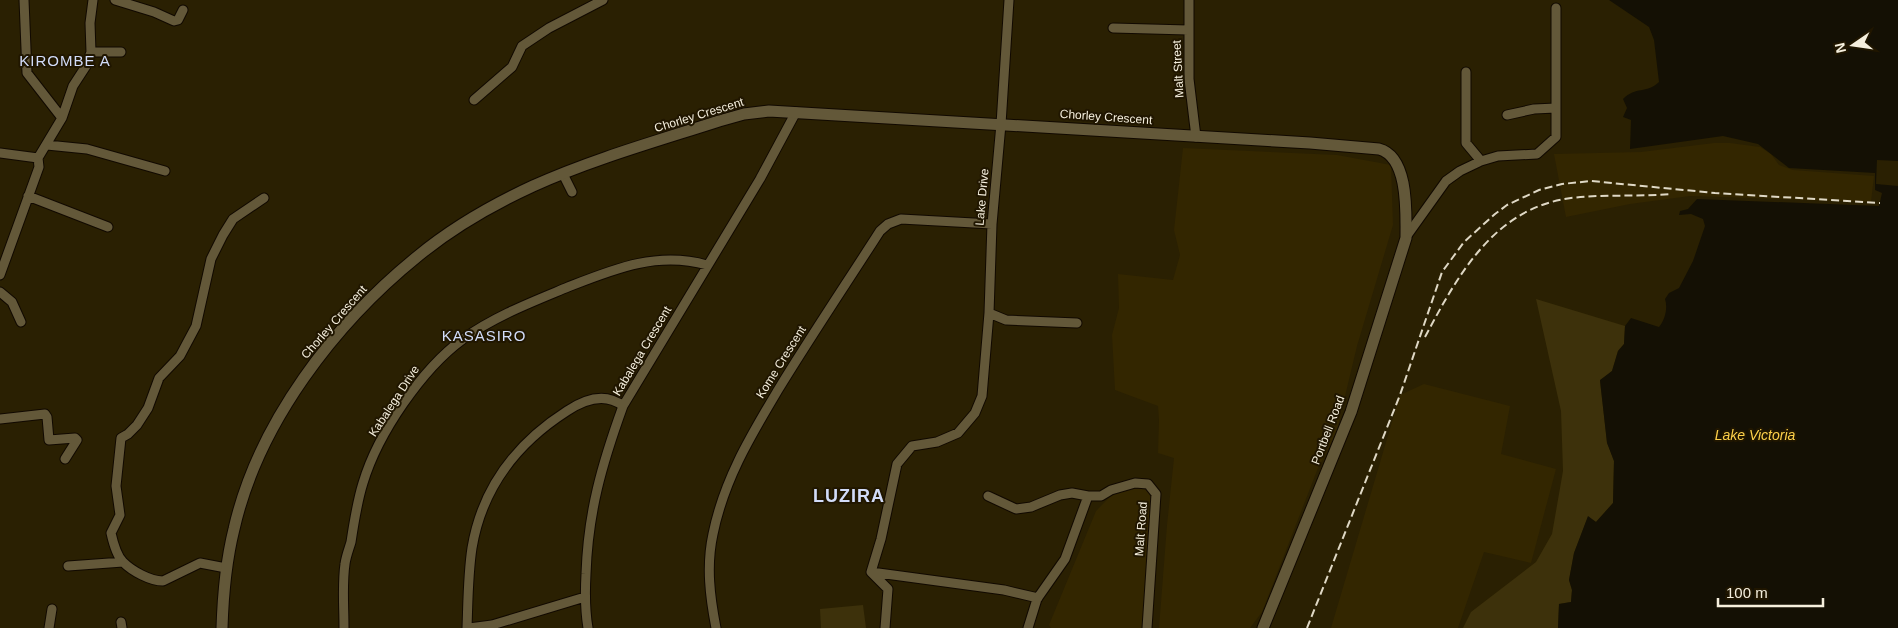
<svg xmlns="http://www.w3.org/2000/svg" width="1898" height="628" font-family="Arial,sans-serif">
<style>
.built{fill:#332600}
.green{fill:#3d310b}
.water{fill:#141004}
.pier{fill:#2a2002}
.lines{fill:none;stroke-linecap:round;stroke-linejoin:round}
.street-casing{stroke:#110900;stroke-width:11}
.secondary-casing{stroke:#110900;stroke-width:13}
.street{stroke:#635839;stroke-width:9}
.secondary{stroke:#635839;stroke-width:11}
.rail{stroke:#dfd8c5;stroke-width:2;stroke-dasharray:8 4;stroke-linecap:butt}
.labels{text-anchor:middle;dominant-baseline:central;stroke-width:4;stroke-linejoin:round;paint-order:stroke}
.street-label{font-size:12px;fill:#f5efdd;stroke:#201600}
.water-label{font-size:14px;font-style:italic;fill:#fcd04a;stroke:#201600}
.quarter-label{font-size:15px;letter-spacing:1px;fill:#d2dcf8;stroke:#201600}
.district-label{font-size:18px;font-weight:bold;letter-spacing:1px;fill:#d2dcf8;stroke:#201600}
</style>
<rect width="100%" height="100%" fill="#2a2002"/>
<path class="built" d="M1714 143H1730L1760 147 1771 154 1779 165 1793 170 1874 176 1871 202 1690 196 1630 204 1566 217 1554 154 1641 152Z
M1183 148 1337 155 1391 165 1393 225 1357 346 1336 434 1318 468 1262 612 1250 628H1159L1167 525 1174 458 1158 453 1159 420 1158 406 1115 390 1112 335 1119 308 1118 274 1173 280 1180 255 1174 230Z
M1424 384 1510 406 1501 454 1556 469 1531 563 1484 552 1458 628H1331L1400 395Z
M1119 488 1160 490 1152 628H1051L1049 625 1096 511Z"/>
<path class="green" d="M1536 299 1625 326 1624 344 1618 351 1612 371 1600 381 1607 442 1614 461 1613 503 1596 522 1588 517 1574 553 1569 580 1572 590 1571 602 1559 604 1558 628H1463L1471 612 1536 562 1552 534 1563 471 1561 411Z
M863 605 866 628H821L820 609Z"/>
<path class="water" d="M1609 0H1898V628H1558L1559 604 1571 602 1572 590 1569 580 1574 553 1588 516 1596 522 1613 503 1614 461 1607 443 1600 380 1612 371 1618 351 1624 344 1625 326 1631 318 1659 327C1665 320 1668 308 1665 299L1669 293 1679 288 1693 261 1705 226 1703 219 1691 214 1679 215 1680 211 1688 209 1697 199 1879 206 1882 193 1875 190V173L1789 168 1758 144 1723 136 1630 149 1631 120 1623 117 1627 108 1623 99C1636 86 1646 94 1659 82L1654 40 1649 27Z"/>
<path class="pier" d="M1877 160 1898 161V186L1876 184Z"/>
<g class="lines">
<g class="street-casing">
<path id="street" d="M24 0 27 73 62 118
M115 0 154 12 174 21 178 20 183 10
M1189 0V79L1196 137
M1113 28 1188 30
M91 52H121
M1466 72V143L1481 161
M474 100 512 67 522 46 549 28 603 0
M1507 115 1534 109 1556 108
M47 145 87 149 165 171
M0 153 38 158
M563 174 572 192
M28 196 108 227
M1406 237 1446 181 1460 171 1481 161 1498 156 1537 154 1556 137V8
M0 275 39 167 38 158 62 118 73 86 86 66 91 52 90 23 93 0
M0 292 12 302 21 322
M989 313 1006 320 1077 323
M0 419 45 414 47 417 49 440 75 438 77 440 65 459
M988 496 1016 509 1031 507 1060 495 1072 493 1088 496H1101L1111 490 1135 483 1148 484 1156 494 1147 628
M68 566 123 562
M226 568 200 563 163 581C150 581 132 571 123 562 117 556 113 542 111 533L120 515 116 486 121 438 128 434 137 425 148 408 159 378 180 356 196 326 211 259 223 235 233 219 264 198
M871 572 1004 590 1038 598
M121 622 122 628
M49 628 52 609
M344 628C344 607 342 584 345 564 346 556 349 549 351 542 354 522 357 502 363 483 378 433 422 369 463 339 495 316 532 302 568 287 614 269 657 251 707 265
M467 628C468 601 468 574 472 548 482 488 517 443 567 411 585 399 605 392 623 406
M469 628 492 625 585 597
M588 628C585 610 585 592 586 574 588 512 602 464 623 406L760 179 796 112
M716 628C710 597 706 566 713 534 724 480 750 437 778 390 811 336 846 284 880 231L888 224 901 219 992 224
M885 628 888 589 871 572 881 539 897 464 912 446 937 442 958 433 975 413 982 396 989 313 992 224 1001 124 1009 0
M1028 628 1037 599 1065 559 1088 496"/>
</g>
<g class="secondary-casing">
<path id="secondary" d="M222 628C223 595 226 561 234 529 258 423 335 323 418 256 452 228 494 204 533 186 593 159 657 141 719 121L744 114 769 111 1310 143 1379 149C1409 157 1406 213 1406 238L1351 412 1263 628"/>
</g>
<use href="#street" class="street"/>
<use href="#secondary" class="secondary"/>
<path class="rail" d="M1425 337C1458 275 1494 208 1571 198 1604 194 1637 197 1670 194
M1307 628 1400 395 1442 272 1464 242 1495 214 1507 205 1539 190 1562 184 1591 181 1715 193 1880 203"/>
</g>
<g class="labels">
<g class="street-label">
<text transform="translate(1178 69) rotate(-93)">Malt Street</text>
<text transform="translate(699 115) rotate(-17)">Chorley Crescent</text>
<text transform="translate(1106 117) rotate(4)">Chorley Crescent</text>
<text transform="translate(982 197) rotate(-85)">Lake Drive</text>
<text transform="translate(334 322) rotate(-49)">Chorley Crescent</text>
<text transform="translate(642 351) rotate(-59)">Kabalega Crescent</text>
<text transform="translate(781 362) rotate(-58)">Kome Crescent</text>
<text transform="translate(394 401) rotate(-57)">Kabalega Drive</text>
<text transform="translate(1328 430) rotate(-69)">Portbell Road</text>
<text transform="translate(1141 529) rotate(-86)">Malt Road</text>
</g>
<g class="water-label">
<text x="1755" y="435">Lake Victoria</text>
</g>
<g class="quarter-label">
<text x="65" y="60">KIROMBE A</text>
<text x="484" y="335">KASASIRO</text>
</g>
<g class="district-label">
<text x="849" y="496">LUZIRA</text>
</g>
</g>
<g transform="translate(1853 45) rotate(257)" stroke="#201600" stroke-width="4" paint-order="stroke">
<path d="M0-4L9 19L0 12L-9 19Z" fill="#f5efdd"/>
<text y="-8" font-size="14" font-weight="bold" text-anchor="middle" fill="#f5efdd">N</text>
</g>
<path d="M1718 598v8h105v-8" fill="none" stroke="#f5efdd" stroke-width="2.5"/>
<text x="1726" y="598" font-size="15" fill="#f5efdd" stroke="#201600" stroke-width="4" paint-order="stroke">100 m</text>
</svg>
